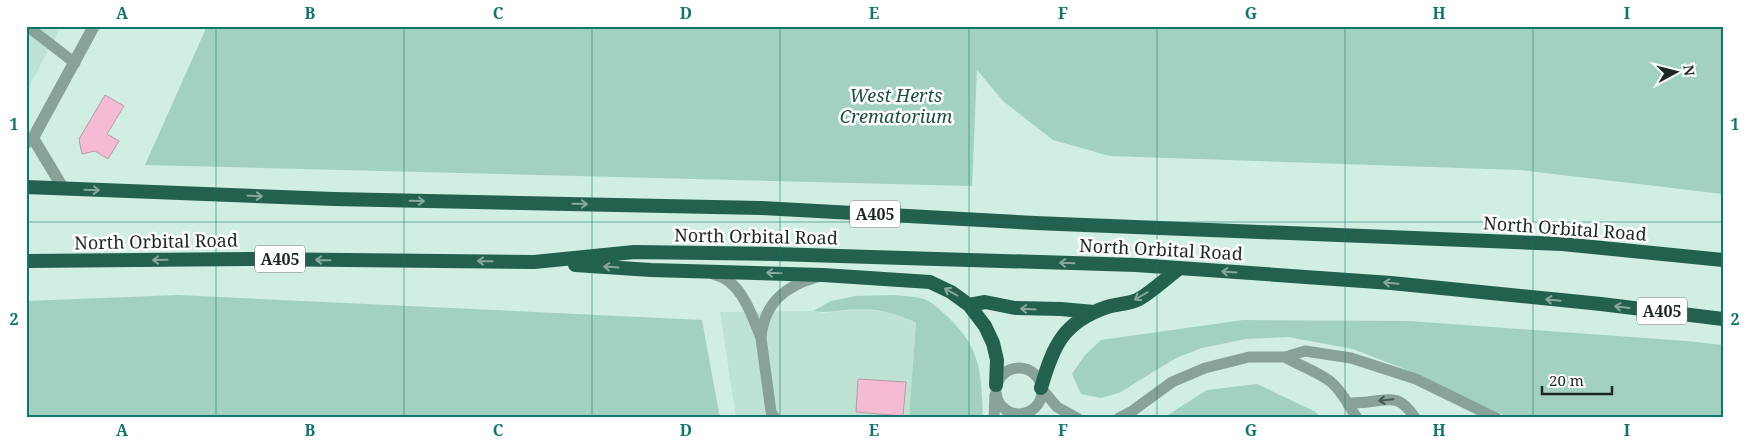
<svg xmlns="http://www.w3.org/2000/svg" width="1749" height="444" font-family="'Noto Serif',serif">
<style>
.built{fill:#bee3d4}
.green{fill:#a2d2bf}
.building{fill:#f5bbd3;stroke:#b69ba5}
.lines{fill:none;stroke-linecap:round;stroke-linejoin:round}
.service{stroke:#88a298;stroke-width:11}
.minor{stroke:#88a298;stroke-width:12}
.trunk{stroke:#24604e;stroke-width:14}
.oneway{stroke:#87a89e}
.oneway2{stroke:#485952}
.grid{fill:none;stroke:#0f766e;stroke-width:1;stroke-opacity:0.55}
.labels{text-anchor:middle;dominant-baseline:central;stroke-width:5;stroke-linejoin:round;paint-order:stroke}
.shield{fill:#fff;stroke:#616866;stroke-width:1}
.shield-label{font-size:16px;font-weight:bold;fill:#1d2824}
.park-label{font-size:18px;font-style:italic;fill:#1d5040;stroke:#fff}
.street-label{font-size:18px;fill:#1d2824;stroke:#fff}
.neatline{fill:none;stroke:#0f766e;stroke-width:2}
.grid-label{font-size:16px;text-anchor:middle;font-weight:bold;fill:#0f766e}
</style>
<rect width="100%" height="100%" fill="#d0eee2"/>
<path class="built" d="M26 26H60L55 38 26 92Z
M860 309 892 312 916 324 909 418H736L720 312 813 311 824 313Z"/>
<path class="green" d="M207 26H1723V194L1519 170 1110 156 1053 140 1003 101 977 70 972 186 145 165Z
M178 295 702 320 720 418H26V301Z
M893 295C903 296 915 296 924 299 933 302 942 312 949 318 982 350 981 374 983 418H909L916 323C897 314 882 309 860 309 844 309 829 314 813 311L831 301 856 296Z
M1243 320 1409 321 1686 341 1723 345V418H1509L1420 375 1353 349 1288 337 1246 339 1202 348 1176 358 1119 393 1101 398 1081 394 1072 374 1085 355 1101 340Z
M1257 384 1316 412 1319 416 1316 418H1163L1207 390Z"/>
<path class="building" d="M105 95 124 106 107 134 119 141 108 159 95 151 82 154 79 139Z
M858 379 906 382 903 416 856 412Z"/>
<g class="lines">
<path class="service" d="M27 26 75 63
M713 274C741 280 751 313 761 338 764 303 785 286 817 277
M761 338 771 412 775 418
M1285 357C1300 366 1317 371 1331 382 1342 391 1349 406 1357 418
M996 391a23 23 0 1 1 46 0a23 23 0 1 1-46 0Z
M1041 388 1057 407 1077 418
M1348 404C1355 402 1361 403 1368 402 1392 399 1400 395 1415 418
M994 418 995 395
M1119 418 1131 412 1172 382 1205 368 1249 357H1285L1305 351 1351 358 1416 379 1496 418"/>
<path class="minor" d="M33 138 63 188
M26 143 33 138 94 26"/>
<path class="trunk" d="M26 187 334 199 761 208 1035 223 1562 244 1723 260
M26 261 248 259 534 262 634 252 774 254 1136 265 1391 283 1601 304 1723 319
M575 265 651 270 823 275 930 282 951 292 969 305 985 326 993 343 997 360 996 385
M969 305 985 302 1015 308 1061 309 1094 312
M1041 388C1053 346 1063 322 1107 307 1117 304 1128 304 1137 300 1147 296 1170 275 1180 268"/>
</g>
<defs><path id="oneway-shaft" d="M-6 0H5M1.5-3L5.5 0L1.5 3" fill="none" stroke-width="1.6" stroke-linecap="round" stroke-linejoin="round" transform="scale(1.25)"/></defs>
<g class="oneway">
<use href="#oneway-shaft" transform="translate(92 190) rotate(2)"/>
<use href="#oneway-shaft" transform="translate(255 196) rotate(2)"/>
<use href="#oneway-shaft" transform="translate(417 201) rotate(1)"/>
<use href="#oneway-shaft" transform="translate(580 204) rotate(1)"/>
<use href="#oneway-shaft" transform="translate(160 260) rotate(179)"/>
<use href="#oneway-shaft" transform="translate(323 260) rotate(-179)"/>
<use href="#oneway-shaft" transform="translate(485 261) rotate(-179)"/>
<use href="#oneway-shaft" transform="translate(1067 263) rotate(-178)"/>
<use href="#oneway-shaft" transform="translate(611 267) rotate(-176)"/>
<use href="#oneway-shaft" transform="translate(1229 272) rotate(-176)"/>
<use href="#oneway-shaft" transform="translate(774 273) rotate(-178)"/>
<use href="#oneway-shaft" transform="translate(1391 283) rotate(-175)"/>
<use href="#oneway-shaft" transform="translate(951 292) rotate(-150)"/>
<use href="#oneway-shaft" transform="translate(1141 296) rotate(150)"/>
<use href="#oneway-shaft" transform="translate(1553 300) rotate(-174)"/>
<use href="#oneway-shaft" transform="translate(1622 307) rotate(-173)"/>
<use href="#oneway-shaft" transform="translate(1028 309) rotate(-177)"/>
</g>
<use class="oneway2" href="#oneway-shaft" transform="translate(1386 400) rotate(174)"/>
<path class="grid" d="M216 26V418M404 26V418M592 26V418M780 26V418M969 26V418M1157 26V418M1345 26V418M1533 26V418M26 222H1723"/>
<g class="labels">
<g class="shield">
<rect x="850" y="200.5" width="50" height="27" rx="4"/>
<rect x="255" y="245.5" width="50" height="27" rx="4"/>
<rect x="1637" y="297.5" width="50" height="27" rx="4"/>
</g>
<g class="shield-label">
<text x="875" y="214">A405</text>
<text x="280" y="259">A405</text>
<text x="1662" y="311">A405</text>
</g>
<g class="park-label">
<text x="896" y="95">West Herts<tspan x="896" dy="21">Crematorium</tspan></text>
</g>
<g class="street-label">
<text transform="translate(1565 228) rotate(4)">North Orbital Road</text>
<text transform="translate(756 236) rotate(1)">North Orbital Road</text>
<text transform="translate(156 241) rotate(-1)">North Orbital Road</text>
<text transform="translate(1161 249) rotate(3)">North Orbital Road</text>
</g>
</g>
<rect width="1749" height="444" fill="none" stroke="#ffffff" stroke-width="55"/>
<g transform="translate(1676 72) rotate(83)" stroke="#ffffff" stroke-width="4" paint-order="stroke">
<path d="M0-4L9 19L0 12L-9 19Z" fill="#1d2824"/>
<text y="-8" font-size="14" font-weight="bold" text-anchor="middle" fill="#1d2824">N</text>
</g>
<path d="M1542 386v8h70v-8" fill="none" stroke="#1d2824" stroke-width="2.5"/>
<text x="1549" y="386" font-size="15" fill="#1d2824" stroke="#ffffff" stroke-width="4" paint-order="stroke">20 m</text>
<rect x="28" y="28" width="1694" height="388" class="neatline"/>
<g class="grid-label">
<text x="122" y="19">A</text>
<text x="310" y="19">B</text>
<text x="498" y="19">C</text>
<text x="686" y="19">D</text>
<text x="874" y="19">E</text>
<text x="1063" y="19">F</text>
<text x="1251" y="19">G</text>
<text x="1439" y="19">H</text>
<text x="1627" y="19">I</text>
<text x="14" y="130">1</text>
<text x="1735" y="130">1</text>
<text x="14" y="325">2</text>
<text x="1735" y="325">2</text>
<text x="122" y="436">A</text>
<text x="310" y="436">B</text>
<text x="498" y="436">C</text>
<text x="686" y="436">D</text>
<text x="874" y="436">E</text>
<text x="1063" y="436">F</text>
<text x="1251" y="436">G</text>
<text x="1439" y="436">H</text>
<text x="1627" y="436">I</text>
</g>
</svg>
